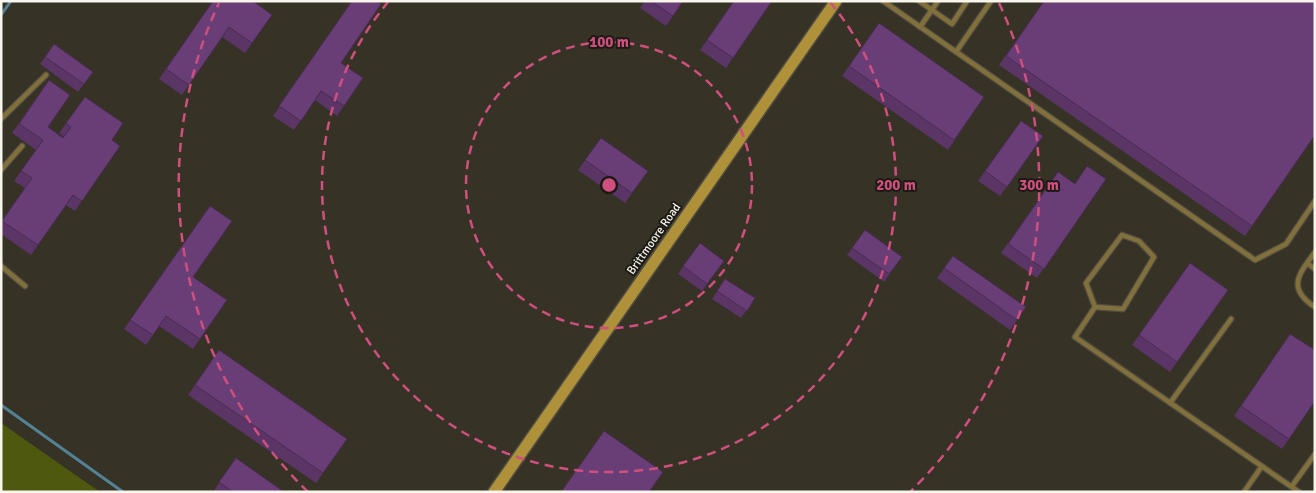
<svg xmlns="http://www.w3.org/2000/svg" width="1316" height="493" font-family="Signika,sans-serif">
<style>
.green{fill:#4e580f}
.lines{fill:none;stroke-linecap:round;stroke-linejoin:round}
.stream{stroke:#538296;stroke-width:3}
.service-casing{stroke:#514d41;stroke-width:7}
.secondary-casing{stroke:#514d41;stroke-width:14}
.service{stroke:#82703c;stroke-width:4.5}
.secondary{stroke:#af913a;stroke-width:11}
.wall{fill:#5a3566}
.building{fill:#693e77;stroke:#4a2b53}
.ring{fill:none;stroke:#cf4f7f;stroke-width:2.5;stroke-dasharray:9 6}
.labels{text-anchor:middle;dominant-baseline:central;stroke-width:4;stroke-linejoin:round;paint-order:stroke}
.street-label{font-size:12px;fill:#f7f5ec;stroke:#1c1a14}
.centre{fill:#cf4f7f;stroke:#1c1a14;stroke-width:2.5}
.ring-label{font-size:15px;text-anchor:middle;font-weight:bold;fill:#cf4f7f;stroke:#1c1a14;stroke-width:4;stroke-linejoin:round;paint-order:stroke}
</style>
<rect width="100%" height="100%" fill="#363225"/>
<path class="green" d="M1 423 100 492H1Z"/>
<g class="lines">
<path class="stream" d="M1 15 11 1
M1 405 123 492"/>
<g class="service-casing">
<path id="service" d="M883 1 1255 260 1286 244 1315 201
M919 1 952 24 967 1
M920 27 938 1
M956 52 991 1
M1 119 46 75
M1 170 22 146
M1122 235 1139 241 1154 257 1123 309 1095 307 1086 283Z
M1315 252C1299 274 1286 288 1315 307
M1307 263 1315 269
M1 266 25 286
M1095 307 1075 337 1299 492
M1170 403 1231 319
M1292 486 1315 454
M1244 492 1262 466"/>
</g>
<g class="secondary-casing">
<path id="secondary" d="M494 492 836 1"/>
</g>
<use href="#service" class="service"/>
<use href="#secondary" class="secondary"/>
</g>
<path class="wall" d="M213 1 272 15 245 53 222 37 182 95 159 79Z
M352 1 341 63 363 78 337 116 315 100 294 130 273 116Z
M645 1H683L666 26 640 8Z
M734 1H772L726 68 700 50Z
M1044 1 1315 135 1245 236 999 65Z
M879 23 984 97 948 150 842 76Z
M54 44 93 72 78 92 40 64Z
M49 80 48 127 63 138 64 137 59 133 85 97 112 140 82 201 75 211 66 205 31 255 1 234V222L25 188 14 181 36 150 12 133Z
M1021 121 1043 136 1000 196 978 181Z
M601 138 648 171 625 203 578 170Z
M1058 172 1075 184 1106 179 1037 278 1001 253Z
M210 206 193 277 227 300 193 349 159 326 146 345 124 329Z
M865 230 902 257 884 282 847 255Z
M700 243 724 261 702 291 678 274Z
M953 256 1026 307 1010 330 937 278Z
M1190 263 1228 290 1170 372 1132 345Z
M725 279 755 298 741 318 712 299Z
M1290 334 1315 401 1282 449 1234 416Z
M219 350 347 439 316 483 188 395Z
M236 458 284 492H213Z"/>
<path class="building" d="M213 1H253L272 15 252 43 229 27 189 85 166 69Z
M352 1H377L381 4 341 63 363 78 344 106 321 91 301 121 279 106Z
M651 1H683L673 16Z
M734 1H772L733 58 707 40Z
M1044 1H1315V135L1252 226 1006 56Z
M879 23 984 97 954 140 849 66Z
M54 44 93 72 84 84 45 57Z
M49 80 70 95 48 127 63 138 71 127 66 123 85 97 123 123 112 140 120 146 82 201 73 195 38 245 2 221 32 178 21 171 43 140 19 124Z
M1021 121 1043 136 1007 187 985 171Z
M601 138 648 171 632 193 585 160Z
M1087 166 1106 179 1044 269 1008 244 1058 172 1075 184Z
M210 206 232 221 193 277 227 300 200 339 166 316 153 335 130 320Z
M865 230 902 257 889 274 852 248Z
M700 243 724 261 707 284 683 266Z
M953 256 1026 307 1017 320 944 268Z
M1190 263 1228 290 1177 362 1139 335Z
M725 279 755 298 747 311 717 291Z
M1290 334 1315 350V401L1289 439 1241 406Z
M219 350 347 439 323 473 195 385Z
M604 431 663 472 649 492H561Z
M236 458 284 492H233L219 482Z"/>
<g class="ring">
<circle cx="609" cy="185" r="143"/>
<path d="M830 2A287 287 0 1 1 388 2"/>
<path d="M308 492A430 430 0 0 1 219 3M999 3A430 430 0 0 1 910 492"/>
</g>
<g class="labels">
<g class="street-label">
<text transform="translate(654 239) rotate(-55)">Brittmoore Road</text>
</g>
</g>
<circle cx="609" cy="185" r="8" class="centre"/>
<g class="ring-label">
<text x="609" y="47">100 m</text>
<text x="896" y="190">200 m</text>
<text x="1039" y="190">300 m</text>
</g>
<rect width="1316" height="493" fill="none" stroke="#f7f5ec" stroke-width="5"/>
</svg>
